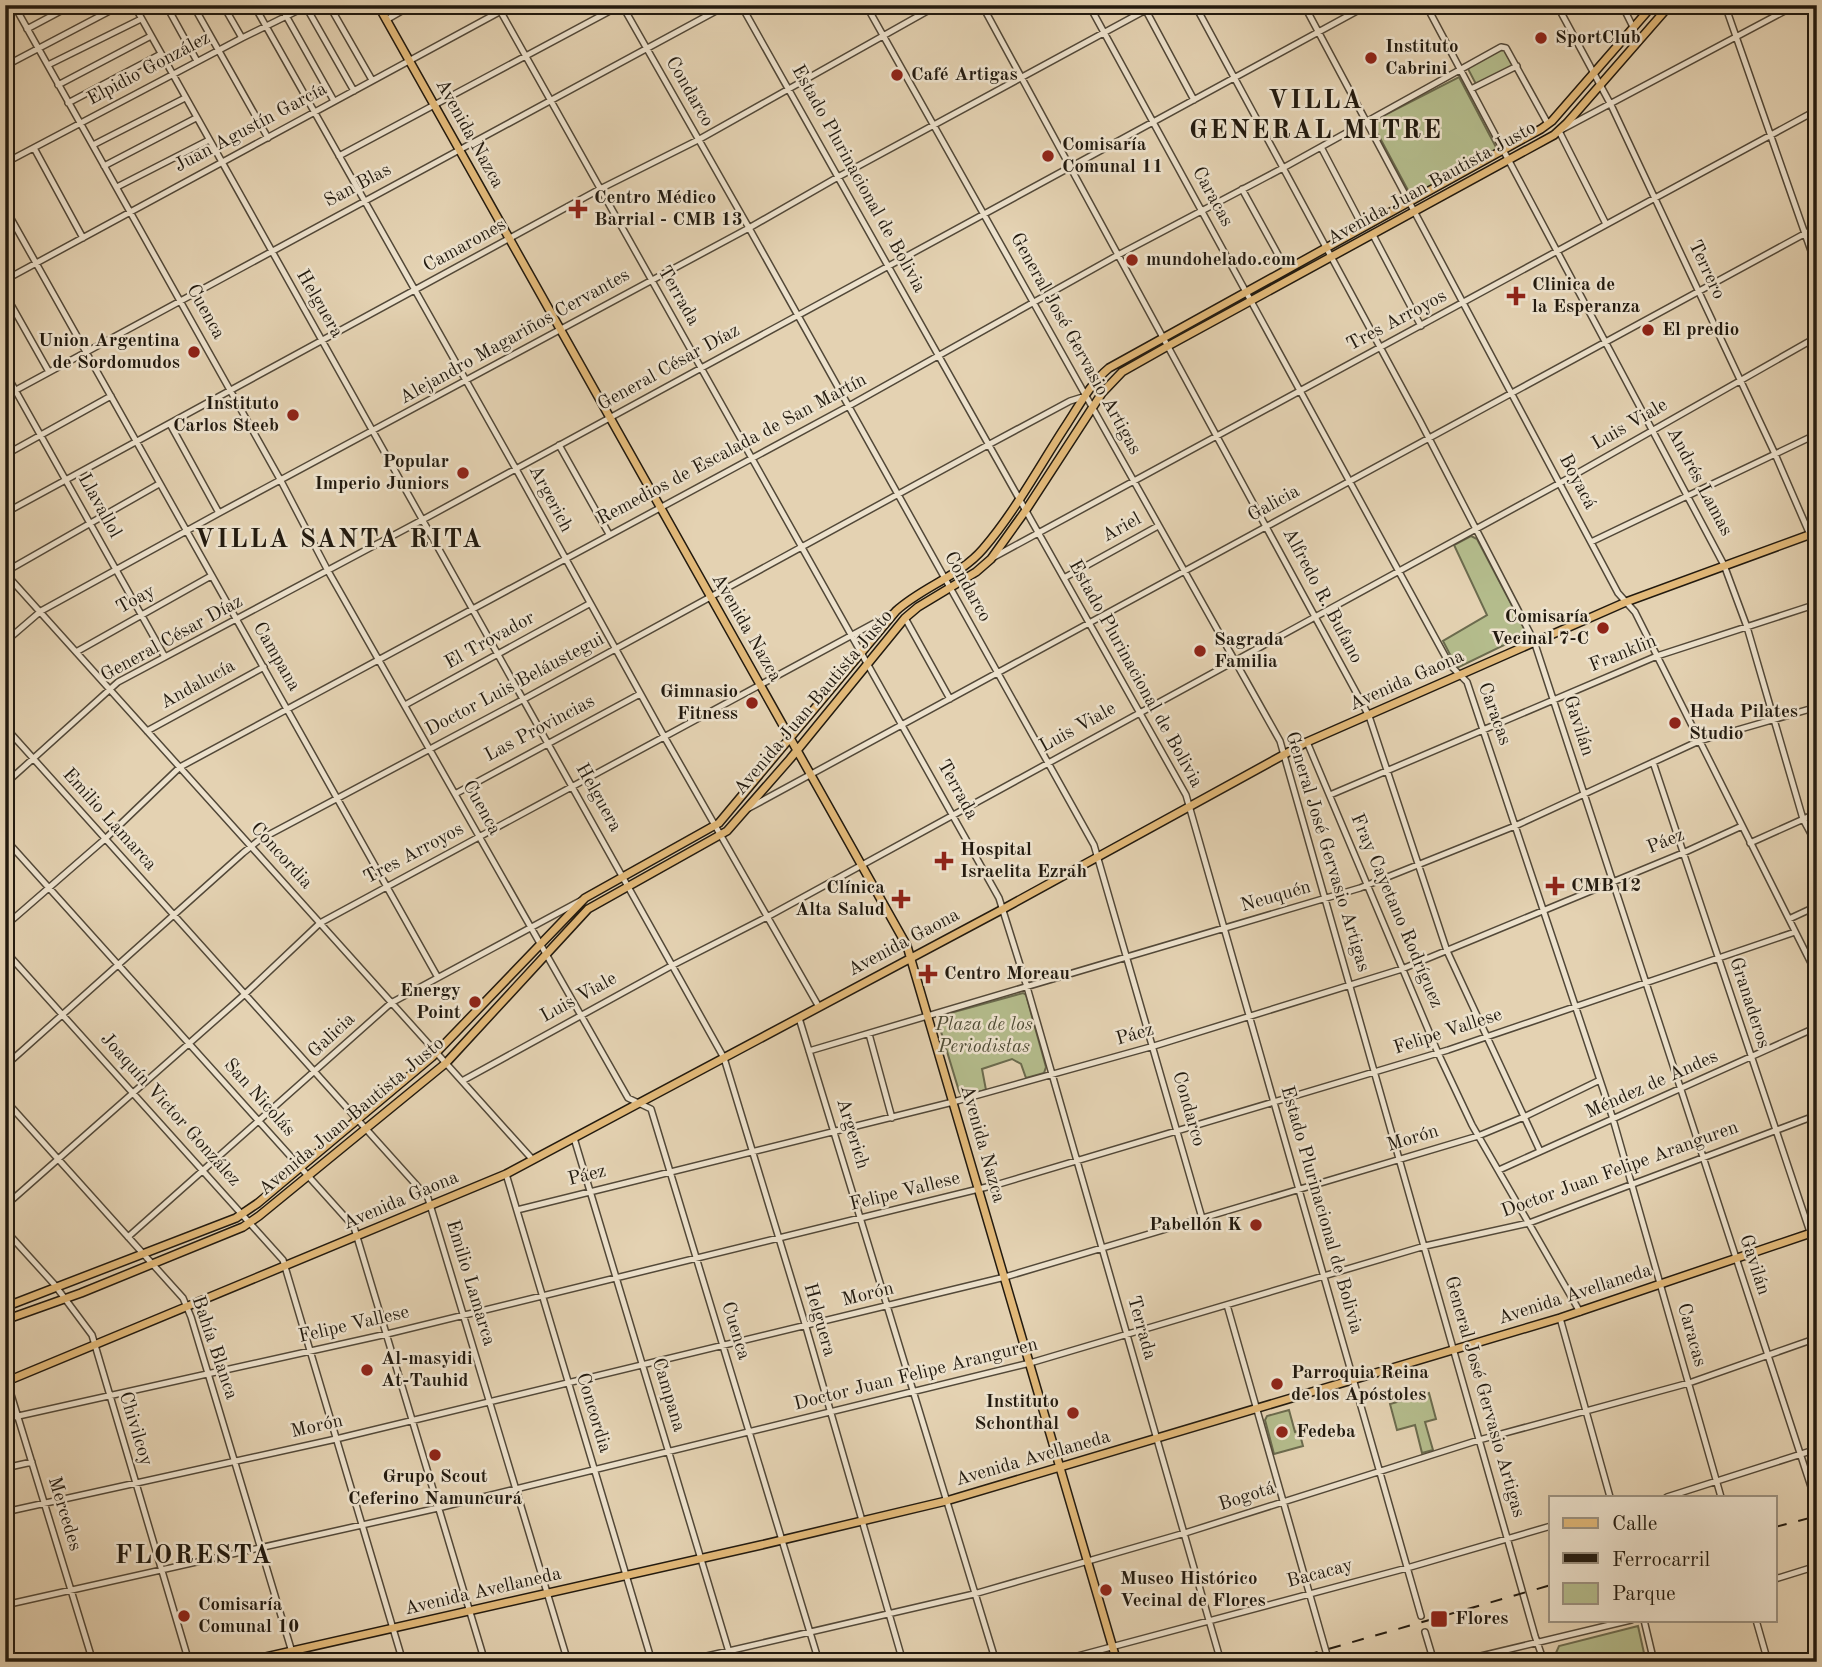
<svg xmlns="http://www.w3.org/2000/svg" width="1822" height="1667" font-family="'Old Standard TT',serif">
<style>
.green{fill:#b4bc8c;stroke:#6b6b4e;stroke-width:2}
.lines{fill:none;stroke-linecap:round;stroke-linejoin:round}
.minor-casing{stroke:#524838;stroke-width:8}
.major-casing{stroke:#221a0f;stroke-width:10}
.minor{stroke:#ede2cd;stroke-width:5}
.major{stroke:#e2b979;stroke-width:7}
.rail{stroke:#221a0f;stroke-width:2;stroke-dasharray:12 12;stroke-linecap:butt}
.poi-dot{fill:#8f2418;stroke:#ede2cd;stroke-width:2.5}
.labels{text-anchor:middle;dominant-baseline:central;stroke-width:5;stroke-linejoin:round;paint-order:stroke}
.poi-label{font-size:19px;font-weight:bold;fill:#221a0f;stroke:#ede2cd;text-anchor:start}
.street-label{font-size:19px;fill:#221a0f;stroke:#ede2cd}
.park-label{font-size:19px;font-style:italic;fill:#4e4b34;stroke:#ede2cd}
.district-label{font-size:26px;font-weight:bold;letter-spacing:2px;fill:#221a0f;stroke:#ede2cd}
</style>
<rect width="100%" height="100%" fill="#e4d2b2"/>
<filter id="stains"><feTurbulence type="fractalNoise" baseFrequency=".00286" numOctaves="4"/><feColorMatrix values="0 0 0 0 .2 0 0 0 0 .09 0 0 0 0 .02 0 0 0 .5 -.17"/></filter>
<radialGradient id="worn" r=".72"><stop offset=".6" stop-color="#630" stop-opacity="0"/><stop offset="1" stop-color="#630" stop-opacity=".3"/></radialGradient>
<path class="green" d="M1505 47 1516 67 1478 88 1467 67Z
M1459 77 1497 149 1414 195 1410 194 1373 125V121Z
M1471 536 1477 539 1527 634 1457 668 1443 641 1487 615 1454 545Z
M1023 993 1026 995 1046 1067 1044 1073 1026 1078 1021 1064 1012 1059 982 1069 986 1090 962 1096 959 1091 939 1025 943 1015Z
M1429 1393 1436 1419 1425 1422 1433 1450 1422 1453 1415 1425 1397 1430 1390 1404Z
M1289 1410 1295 1432 1299 1431 1303 1446 1274 1454 1265 1420 1267 1416Z
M1638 1626 1646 1662H1557L1555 1655 1559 1646Z"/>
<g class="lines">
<g class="minor-casing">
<path id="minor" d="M14 5 281 481 328 571 628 1098 651 1109 819 1662
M134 5 724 1058 806 1327 903 1662
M166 5 197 61
M193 5 268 138
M223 5 242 38
M254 5 516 469 665 738 819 1007
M280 5 334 101
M305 5 354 91
M329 5 372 80
M497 5 999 898 1027 987 1221 1662
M622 5 749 228 1094 845 1202 1218
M741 5 1186 795 1421 1616
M866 5 1280 741 1535 1636 1544 1662
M982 5 1369 716 1447 951 1540 1151
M1089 5 1450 665 1467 682 1613 1119 1721 1497
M1143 5 1194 100
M1195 5 1420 421 1534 641 1817 1505
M1304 5 1618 593 1635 612 1817 975
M1426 5 1724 565 1747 627 1803 819 1817 845
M1557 5 1611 105 1775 454 1817 551
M1622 5 1633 27
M1725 5 1817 268
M386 20 412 5
M27 29 72 5
M48 65 141 19
M5 66 121 5
M58 85 151 36
M1471 89 1517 66
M68 103 161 54
M93 145 185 98
M1321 147 1363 227
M34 148 83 238
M339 156 621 5
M5 163 242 38 309 5
M104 166 196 118
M117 187 209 140
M1242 189 1286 269
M5 208 437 976
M1606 224 1559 131 1796 5
M1373 235 1421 326
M5 280 512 5
M5 294 49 372
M5 372 165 657
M5 396 727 5
M170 424 219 513
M559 445 609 534
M5 455 111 396
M5 513 600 189 698 140 938 5
M1591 542 1817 434
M994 557 1817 110
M5 572 159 484
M5 573 533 1160
M1064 578 1158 526
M905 618 950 699
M5 642 41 611 219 513 749 228 838 177 1155 5
M76 652 211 576
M405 705 589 604
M5 727 428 1198 568 1662
M147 731 264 667
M1307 742 1438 1053 1472 1125 1580 1312
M1653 762 1817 1253
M5 784 118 682 424 519 1368 5
M455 794 640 694
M1330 795 1657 656 1817 604
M749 808 1817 227
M5 839 354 1227 485 1662
M1750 843 1817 813
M1789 919 1817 906
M5 926 105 839 180 767 847 407 1118 255 1283 168 1501 47 1506 48 1548 124
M5 951 283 1260 403 1662
M799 1018 996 1662
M869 1034 892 1118
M809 1051 1360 888 1515 826 1699 741 1817 707
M5 1066 243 853 259 840 524 699 988 445 1070 401 1086 396
M462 1081 673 965 767 917 1560 483 1817 337
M5 1100 183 1298 191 1317 295 1662
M574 1138 732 1662
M1499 1170 1817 1027
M506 1174 652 1662
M5 1206 245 994 320 923 893 613
M517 1210 953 1102 1154 1046 1402 969 1683 853 1742 826
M5 1230 54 1284 92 1335 189 1662
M128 1237 391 1003 582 900
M1227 1305 1329 1662
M1560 1318 1610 1497
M5 1375 93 1662
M5 1419 387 1334 999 1184 1448 1050 1795 932
M5 1468 32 1462
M1667 1497 1817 1449
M5 1512 336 1439 1005 1277 1478 1136 1524 1117 1600 1080
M1775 1579 1817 1566
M5 1605 438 1508 1030 1363 1425 1246 1529 1223 1817 1115
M1644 1620 1654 1662
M1756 1620 1768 1662
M1425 1632 1434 1662
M681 1662 974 1594 1185 1533 1479 1440 1689 1383 1817 1338
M1055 1662 1407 1568 1551 1526
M1456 1662 1631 1620"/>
</g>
<g class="major-casing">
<path id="major" d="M378 5 907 946 1117 1662
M5 1307 236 1218 258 1203 432 1057 585 898 719 823 896 611C922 587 960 576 983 549 1015 512 1040 465 1067 424 1080 404 1091 383 1109 368L1541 129 1552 121 1653 5
M5 1320 81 1293 243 1227 259 1216 446 1063 588 909 727 831 790 759 905 618 918 607 976 572 991 559 1026 510 1102 393 1122 372 1168 346 1554 135 1567 123 1670 5
M5 1382 506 1174 1003 909 1307 742 1626 602 1817 532
M243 1662 761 1545 946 1501 1560 1318 1817 1231"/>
</g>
<use href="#minor" class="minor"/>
<use href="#major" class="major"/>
<path class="rail" d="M1775 1527 1817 1516
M1283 1662 1551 1585"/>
</g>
<g class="poi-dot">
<circle cx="1541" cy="38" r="7"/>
<circle cx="1371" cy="58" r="7"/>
<circle cx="897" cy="75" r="7"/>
<circle cx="1048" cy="156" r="7"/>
<path d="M574.5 198.5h7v7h7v7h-7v7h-7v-7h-7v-7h7z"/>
<circle cx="1132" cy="260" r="7"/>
<path d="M1512.5 285.5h7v7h7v7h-7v7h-7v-7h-7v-7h7z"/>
<circle cx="1648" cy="330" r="7"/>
<circle cx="194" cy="352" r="7"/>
<circle cx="293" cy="415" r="7"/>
<circle cx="463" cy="473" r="7"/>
<circle cx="1603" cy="628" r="7"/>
<circle cx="1200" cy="651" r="7"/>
<circle cx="752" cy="703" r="7"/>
<circle cx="1675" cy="723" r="7"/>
<path d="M940.5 850.5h7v7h7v7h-7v7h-7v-7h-7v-7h7z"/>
<path d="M1551.5 875.5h7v7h7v7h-7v7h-7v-7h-7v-7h7z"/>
<path d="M897.5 888.5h7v7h7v7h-7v7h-7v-7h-7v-7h7z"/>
<path d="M924.5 963.5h7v7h7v7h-7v7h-7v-7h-7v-7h7z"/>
<circle cx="475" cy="1002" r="7"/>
<circle cx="1256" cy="1225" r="7"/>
<circle cx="367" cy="1370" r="7"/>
<circle cx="1277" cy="1384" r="7"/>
<circle cx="1073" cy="1413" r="7"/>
<circle cx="1282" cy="1432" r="7"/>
<circle cx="435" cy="1455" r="7"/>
<circle cx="1106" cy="1590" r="7"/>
<circle cx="184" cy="1616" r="7"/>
<rect x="1430" y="1610" width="18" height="18" rx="3.5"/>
</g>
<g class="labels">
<g class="poi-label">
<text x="1555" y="38">SportClub</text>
<text x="1385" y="47">Instituto<tspan x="1385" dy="22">Cabrini</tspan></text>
<text x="911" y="75">Café Artigas</text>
<text x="1062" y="145">Comisaría<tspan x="1062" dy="22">Comunal 11</tspan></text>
<text x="594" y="198">Centro Médico<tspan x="594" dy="22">Barrial - CMB 13</tspan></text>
<text x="1146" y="260">mundohelado.com</text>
<text x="1532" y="285">Clinica de<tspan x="1532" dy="22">la Esperanza</tspan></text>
<text x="1662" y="330">El predio</text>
<text x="180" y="341" text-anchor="end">Union Argentina<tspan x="180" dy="22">de Sordomudos</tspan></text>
<text x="279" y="404" text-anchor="end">Instituto<tspan x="279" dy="22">Carlos Steeb</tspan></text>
<text x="449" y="462" text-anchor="end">Popular<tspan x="449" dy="22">Imperio Juniors</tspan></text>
<text x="1589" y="617" text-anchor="end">Comisaría<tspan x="1589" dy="22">Vecinal 7-C</tspan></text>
<text x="1214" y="640">Sagrada<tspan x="1214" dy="22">Familia</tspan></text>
<text x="738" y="692" text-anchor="end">Gimnasio<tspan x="738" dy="22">Fitness</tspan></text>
<text x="1689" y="712">Hada Pilates<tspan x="1689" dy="22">Studio</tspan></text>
<text x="960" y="850">Hospital<tspan x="960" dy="22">Israelita Ezrah</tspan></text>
<text x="1571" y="886">CMB 12</text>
<text x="885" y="888" text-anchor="end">Clínica<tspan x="885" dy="22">Alta Salud</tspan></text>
<text x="944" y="974">Centro Moreau</text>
<text x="461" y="991" text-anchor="end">Energy<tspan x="461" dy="22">Point</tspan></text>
<text x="1242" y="1225" text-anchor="end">Pabellón K</text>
<text x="381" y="1359">Al-masyidi<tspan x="381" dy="22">At-Tauhid</tspan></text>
<text x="1291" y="1373">Parroquia Reina<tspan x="1291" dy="22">de los Apóstoles</tspan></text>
<text x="1059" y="1402" text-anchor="end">Instituto<tspan x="1059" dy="22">Schonthal</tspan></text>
<text x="1296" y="1432">Fedeba</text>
<text x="435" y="1477" text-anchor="middle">Grupo Scout<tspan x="435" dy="22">Ceferino Namuncurá</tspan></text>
<text x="1120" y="1579">Museo Histórico<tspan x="1120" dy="22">Vecinal de Flores</tspan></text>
<text x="198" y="1605">Comisaría<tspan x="198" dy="22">Comunal 10</tspan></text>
<text x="1455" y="1619">Flores</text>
</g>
<g class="street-label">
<text transform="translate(149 69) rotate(-28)">Elpidio González</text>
<text transform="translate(689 92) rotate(60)">Condarco</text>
<text transform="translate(251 128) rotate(-28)">Juan Agustín García</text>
<text transform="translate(469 134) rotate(61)">Avenida Nazca</text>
<text transform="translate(858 179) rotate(61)">Estado Plurinacional de Bolivia</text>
<text transform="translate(1432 184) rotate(-29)">Avenida Juan Bautista Justo</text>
<text transform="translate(358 186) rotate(-28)">San Blas</text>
<text transform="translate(1212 197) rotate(61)">Caracas</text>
<text transform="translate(465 246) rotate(-29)">Camarones</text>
<text transform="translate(1706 270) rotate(65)">Terrero</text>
<text transform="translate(678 296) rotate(60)">Terrada</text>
<text transform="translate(319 304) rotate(60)">Helguera</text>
<text transform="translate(205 312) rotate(61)">Cuenca</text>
<text transform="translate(1397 321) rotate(-28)">Tres Arroyos</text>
<text transform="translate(515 337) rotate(-29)">Alejandro Magariños Cervantes</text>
<text transform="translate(1075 344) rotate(61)">General José Gervasio Artigas</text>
<text transform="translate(669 368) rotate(-29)">General César Díaz</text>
<text transform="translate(1630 425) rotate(-30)">Luis Viale</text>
<text transform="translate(732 450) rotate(-28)">Remedios de Escalada de San Martín</text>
<text transform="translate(1577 482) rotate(62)">Boyacá</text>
<text transform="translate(1699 482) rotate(62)">Andrés Lamas</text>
<text transform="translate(550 499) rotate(62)">Argerich</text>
<text transform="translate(1274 504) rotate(-29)">Galicia</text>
<text transform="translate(99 506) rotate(61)">Llavallol</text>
<text transform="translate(1122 528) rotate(-29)">Ariel</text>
<text transform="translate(967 587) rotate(61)">Condarco</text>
<text transform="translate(1322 596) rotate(62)">Alfredo R. Bufano</text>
<text transform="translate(136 600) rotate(-29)">Toay</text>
<text transform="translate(746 628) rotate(60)">Avenida Nazca</text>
<text transform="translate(172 639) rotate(-29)">General César Díaz</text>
<text transform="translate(490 641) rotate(-29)">El Trovador</text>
<text transform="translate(1623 654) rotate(-22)">Franklin</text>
<text transform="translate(276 657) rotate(60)">Campana</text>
<text transform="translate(1135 674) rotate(61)">Estado Plurinacional de Bolivia</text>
<text transform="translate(1407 681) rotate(-24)">Avenida Gaona</text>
<text transform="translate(198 685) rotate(-29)">Andalucía</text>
<text transform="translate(515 685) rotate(-28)">Doctor Luis Beláustegui</text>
<text transform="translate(814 703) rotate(-50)">Avenida Juan Bautista Justo</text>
<text transform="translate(1494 714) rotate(70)">Caracas</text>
<text transform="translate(1578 726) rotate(72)">Gavilán</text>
<text transform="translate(1078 728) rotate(-29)">Luis Viale</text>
<text transform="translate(540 729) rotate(-28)">Las Provincias</text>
<text transform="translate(957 790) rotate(61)">Terrada</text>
<text transform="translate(598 798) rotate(61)">Helguera</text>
<text transform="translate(481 808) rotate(61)">Cuenca</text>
<text transform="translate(109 820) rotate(48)">Emilio Lamarca</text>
<text transform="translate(1666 842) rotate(-22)">Páez</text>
<text transform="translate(1327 852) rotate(73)">General José Gervasio Artigas</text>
<text transform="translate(414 854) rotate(-28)">Tres Arroyos</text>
<text transform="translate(281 856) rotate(48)">Concordia</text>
<text transform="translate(1276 897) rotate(-16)">Neuquén</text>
<text transform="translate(1396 911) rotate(67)">Fray Cayetano Rodríguez</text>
<text transform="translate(904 943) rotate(-28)">Avenida Gaona</text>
<text transform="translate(579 998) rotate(-29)">Luis Viale</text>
<text transform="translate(1749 1003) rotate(72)">Granaderos</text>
<text transform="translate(1448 1032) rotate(-18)">Felipe Vallese</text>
<text transform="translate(1135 1035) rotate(-16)">Páez</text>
<text transform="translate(332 1036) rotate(-43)">Galicia</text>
<text transform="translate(1652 1085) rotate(-24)">Méndez de Andes</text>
<text transform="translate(259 1098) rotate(48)">San Nicolás</text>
<text transform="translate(1188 1109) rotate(74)">Condarco</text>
<text transform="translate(170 1110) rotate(48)">Joaquín Victor González</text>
<text transform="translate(352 1117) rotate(-40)">Avenida Juan Bautista Justo</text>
<text transform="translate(852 1134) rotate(73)">Argerich</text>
<text transform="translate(1413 1139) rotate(-17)">Morón</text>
<text transform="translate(982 1144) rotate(74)">Avenida Nazca</text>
<text transform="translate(1620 1170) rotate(-20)">Doctor Juan Felipe Aranguren</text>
<text transform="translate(587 1176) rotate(-14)">Páez</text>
<text transform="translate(905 1192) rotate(-14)">Felipe Vallese</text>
<text transform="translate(401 1201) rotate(-23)">Avenida Gaona</text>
<text transform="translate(1321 1210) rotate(74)">Estado Plurinacional de Bolivia</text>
<text transform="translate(1754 1265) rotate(72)">Gavilán</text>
<text transform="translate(470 1283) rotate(73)">Emilio Lamarca</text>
<text transform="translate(868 1295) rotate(-14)">Morón</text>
<text transform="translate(1575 1295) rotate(-18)">Avenida Avellaneda</text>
<text transform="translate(819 1320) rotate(74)">Helguera</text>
<text transform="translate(354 1325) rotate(-13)">Felipe Vallese</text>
<text transform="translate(1141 1328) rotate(74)">Terrada</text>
<text transform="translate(735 1331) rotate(73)">Cuenca</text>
<text transform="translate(1691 1335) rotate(74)">Caracas</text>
<text transform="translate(214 1348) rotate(71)">Bahía Blanca</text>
<text transform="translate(916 1375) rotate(-14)">Doctor Juan Felipe Aranguren</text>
<text transform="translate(668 1395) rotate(73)">Campana</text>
<text transform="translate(1484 1397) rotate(74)">General José Gervasio Artigas</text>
<text transform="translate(593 1413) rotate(73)">Concordia</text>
<text transform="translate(317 1427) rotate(-13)">Morón</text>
<text transform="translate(135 1429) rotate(73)">Chivilcoy</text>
<text transform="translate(1033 1459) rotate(-16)">Avenida Avellaneda</text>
<text transform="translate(1247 1497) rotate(-18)">Bogotá</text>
<text transform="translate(64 1514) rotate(73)">Mercedes</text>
<text transform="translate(1320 1574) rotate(-15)">Bacacay</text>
<text transform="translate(483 1592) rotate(-13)">Avenida Avellaneda</text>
</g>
<g class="park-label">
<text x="984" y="1025">Plaza de los<tspan x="984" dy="22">Periodistas</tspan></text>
</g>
<g class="district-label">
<text x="1316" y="101">VILLA<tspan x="1316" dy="30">GENERAL MITRE</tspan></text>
<text x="339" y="540">VILLA SANTA RITA</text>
<text x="194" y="1556">FLORESTA</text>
</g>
</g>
<rect width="1822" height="1667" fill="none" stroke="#e4d2b2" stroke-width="28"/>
<rect x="7" y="7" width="1808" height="1653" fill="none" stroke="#221a0f" stroke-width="3.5"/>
<rect x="14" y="14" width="1794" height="1639" fill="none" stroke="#221a0f" stroke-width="2"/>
<rect x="1549" y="1496" width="228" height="126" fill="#ede2cd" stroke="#9c9281" stroke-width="2"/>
<rect x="1563" y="1518" width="35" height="10" fill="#e2b979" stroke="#9c9281" stroke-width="2"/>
<text x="1612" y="1530" font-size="21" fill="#221a0f">Calle</text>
<rect x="1563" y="1553" width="35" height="10" fill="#221a0f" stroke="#9c9281" stroke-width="2"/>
<text x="1612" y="1566" font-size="21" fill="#221a0f">Ferrocarril</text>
<rect x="1563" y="1583" width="35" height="21" fill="#b4bc8c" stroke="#9c9281" stroke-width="2"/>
<text x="1612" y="1600" font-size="21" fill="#221a0f">Parque</text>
<rect width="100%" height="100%" filter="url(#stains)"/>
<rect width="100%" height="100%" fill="url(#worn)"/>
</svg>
